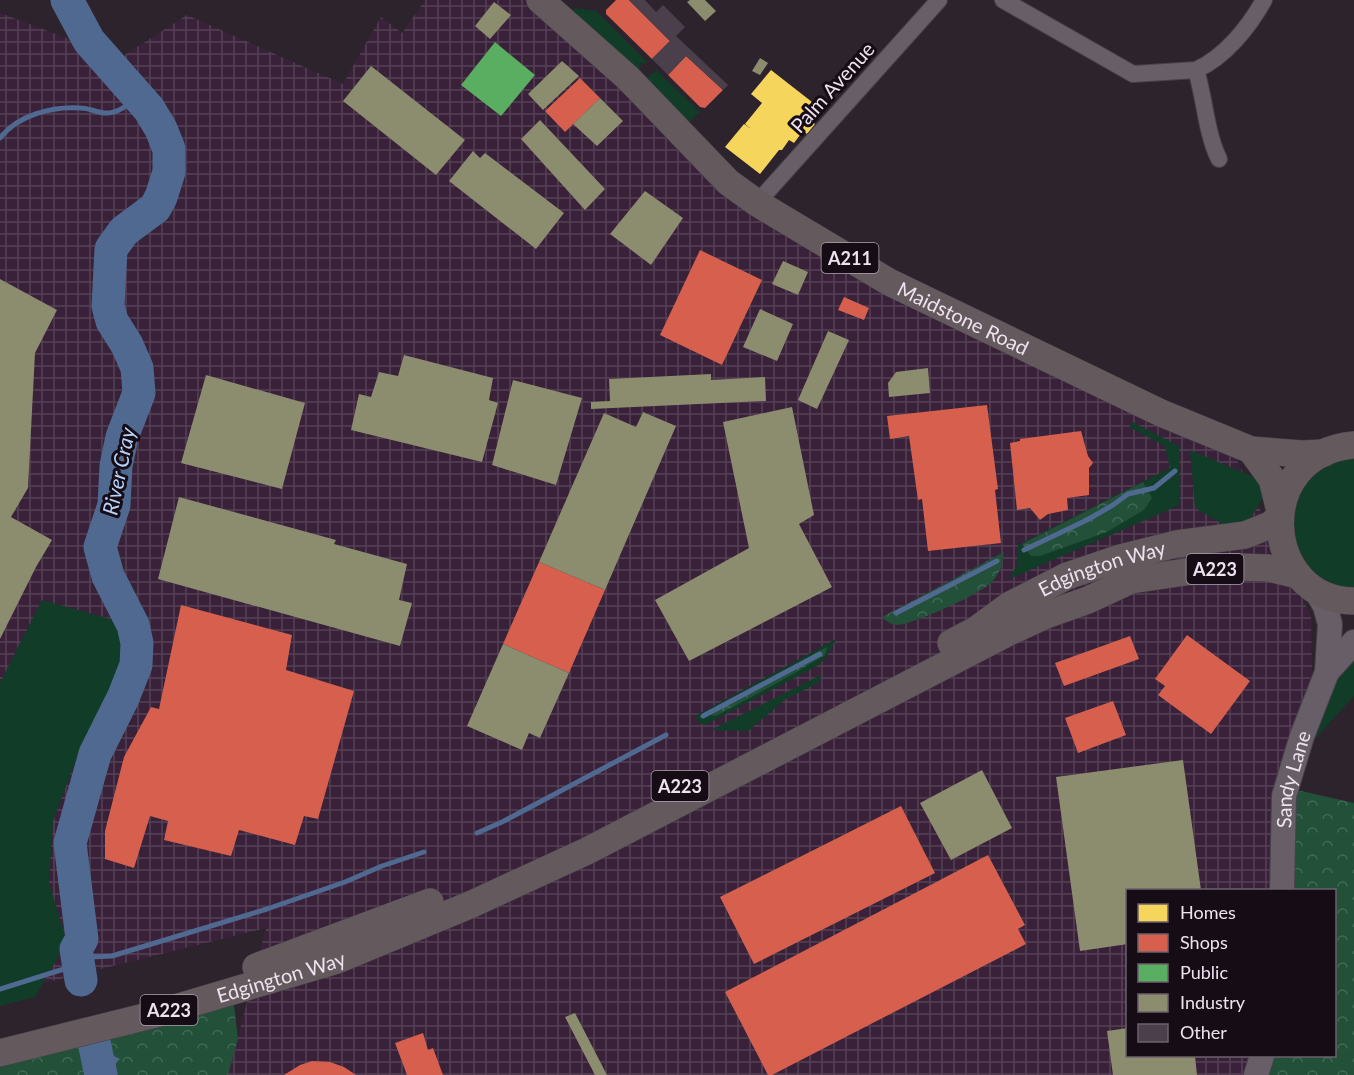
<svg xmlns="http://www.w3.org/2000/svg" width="1354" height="1075" font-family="Lato,sans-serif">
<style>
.industrial{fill:url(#industrial-grid)}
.green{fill:#103c28}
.forest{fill:url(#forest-crowns)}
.water{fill:url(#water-ripples)}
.homes{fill:#f6d55c}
.shops{fill:#d6604d}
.public{fill:#5aae61}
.industry{fill:#8c8c6e}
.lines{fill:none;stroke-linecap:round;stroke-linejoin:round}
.stream{stroke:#4f6990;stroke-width:5}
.river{stroke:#4f6990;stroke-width:33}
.building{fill:#4b3f4b}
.street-casing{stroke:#494049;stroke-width:18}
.secondary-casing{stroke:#494049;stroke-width:26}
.primary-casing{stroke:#494049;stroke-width:28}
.street{stroke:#675e67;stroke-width:16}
.secondary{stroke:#675e67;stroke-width:24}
.primary{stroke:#64595d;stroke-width:27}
.labels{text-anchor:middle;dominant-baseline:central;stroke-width:6;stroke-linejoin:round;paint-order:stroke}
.shield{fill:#150c15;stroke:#aea2ae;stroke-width:1.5}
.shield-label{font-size:18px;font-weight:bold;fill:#efe2ef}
.street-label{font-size:20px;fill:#efe2ef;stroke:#150c15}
.water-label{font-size:21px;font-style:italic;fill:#b6d3fa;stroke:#150c15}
</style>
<defs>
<pattern id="industrial-grid" width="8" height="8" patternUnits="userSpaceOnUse" patternTransform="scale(1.5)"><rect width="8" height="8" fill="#382139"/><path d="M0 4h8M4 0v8" fill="none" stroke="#554156"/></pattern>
<pattern id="forest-crowns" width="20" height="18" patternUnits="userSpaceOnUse" patternTransform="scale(1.5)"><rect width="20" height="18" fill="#225039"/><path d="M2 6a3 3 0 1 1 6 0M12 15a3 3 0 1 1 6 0" fill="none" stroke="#426956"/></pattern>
<pattern id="water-ripples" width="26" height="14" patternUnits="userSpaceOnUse" patternTransform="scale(1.5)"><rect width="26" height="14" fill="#4f6990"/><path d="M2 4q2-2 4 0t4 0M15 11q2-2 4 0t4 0" fill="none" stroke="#697ea0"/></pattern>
</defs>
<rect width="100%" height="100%" fill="#2d232d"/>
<path class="industrial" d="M425 0H563L552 13 732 202 876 280 1235 456 1311 617 1312 673 1277 783 1280 890H1128V1056H1260L1254 1075H228L266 928 0 994V13L120 58 187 15 343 84 381 17 402 33Z"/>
<path class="green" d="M575 8 596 11 647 62 645 64 642 62 639 65 641 67 638 70 572 11Z
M656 70 700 112 688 123 646 79Z
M1132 422 1179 446 1180 505 1009 579 1017 565 1018 545 1170 468 1165 446 1129 427Z
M1190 450 1258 479 1263 499 1249 520 1226 526 1195 508Z
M1354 456V590C1338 586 1325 582 1313 571 1282 543 1289 489 1324 467 1332 462 1345 459 1354 456Z
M42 600 121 622 128 651 121 680 86 734 53 821 49 883 67 942 35 997 0 1006V683Z
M836 639 826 658 817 666 705 725 698 722 695 716Z
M1354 653V696L1314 740C1325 709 1334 680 1354 653Z
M821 675 820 682 786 699 748 731 711 730Z"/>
<path class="forest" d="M1143 482 1152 498 1144 510 1107 532 1040 556H1031L1022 544Z
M1004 552C1003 563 1000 573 992 582 982 593 914 624 898 625 891 625 886 621 882 617Z
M827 647 825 655 788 677 716 716 710 715V710Z
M1297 790 1354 803V1075H1258L1264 1056H1334V890H1285V858Z
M234 1005 238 1039 228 1075H0V1067Z"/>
<path class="water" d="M106 1052 120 1059 116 1063 113 1075H92L83 1069 84 1065H87L91 1056Z"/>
<path class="homes" d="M771 70 821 109 811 121 815 124 807 134 803 131 794 143 789 140 782 150H779L760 174 725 147 744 124 750 128 745 124 762 103 751 94Z"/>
<path class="shops" d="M616 0H629L670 41 652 59 606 14V10Z
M686 56 723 90 705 108 700 107 668 75Z
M580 78 600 98 565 132 545 111Z
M700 250 762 280 722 365 660 335Z
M844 297 869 308 864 320 838 310Z
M987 405 998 489 995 490 1001 543 928 551 922 499 918 500 909 436 890 439 887 416Z
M1081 431 1088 456 1093 463 1089 468V495L1067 498 1068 510 1048 514 1040 520 1030 508 1017 510 1010 443 1020 441V439Z
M539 562 605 590 569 673 503 644Z
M181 605 292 635 286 670 354 691 318 819 304 816 295 845 239 830 231 856 164 840 168 821 150 816 134 868 105 859V831L124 757 151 707 159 709Z
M1187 635 1250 681 1211 734 1158 695 1165 686 1155 679Z
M1130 636 1139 659 1064 686 1055 663Z
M1113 701 1126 735 1078 753 1065 718Z
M901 806 935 873 754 964 720 897Z
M988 855 1025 925 1018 929 1026 944 772 1075H768L725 992Z
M423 1033 428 1050 433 1048 443 1075H407L395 1043Z
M312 1061 330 1062 344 1067 356 1075H284L300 1065Z"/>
<path class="public" d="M495 42 535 75 501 116 461 85Z"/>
<path class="industry" d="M690 0H705L716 11 705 21 687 2Z
M494 2 511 15 490 39 475 26Z
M760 58 768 63 760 75 752 71Z
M562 61 579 76 543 110 528 94Z
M371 66 465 140 436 175 343 101Z
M600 98 623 121 597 146 573 124Z
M540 120 605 189 585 210 521 139Z
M473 151 480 158 485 153 564 213 536 249 449 181Z
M645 191 683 218 651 265 610 234Z
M783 261 808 272 798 295 772 284Z
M0 279 57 310 35 353 28 488 11 517 52 540 36 567 0 639Z
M760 309 793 324 777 361 743 347Z
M828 331 849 340 817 409 798 400Z
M404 355 493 378 489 400 498 403 482 462 351 430 359 394 371 397 379 372 398 376Z
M928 368 930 393 889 397 888 383 896 372Z
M711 374V380L765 377 766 401 591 409V402L610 401 609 379Z
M206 375 305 403 282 489 181 463Z
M513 380 582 398 556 485 492 465Z
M792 407 814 515 799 524 832 587 689 661 655 600 749 548 723 422Z
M643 412 676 426 605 590 539 562 604 413 636 427Z
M179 497 336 540 334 544 407 564 399 600 412 603 400 646 158 579Z
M503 644 569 673 540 738 529 733 522 750 467 726Z
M1183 760 1201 890H1128V944L1080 951 1056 777Z
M982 770 1012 828 951 860 920 803Z
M575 1013 607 1075H595L565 1017Z
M1128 1028V1056H1195L1197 1075H1113L1107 1031Z"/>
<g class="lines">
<path class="stream" d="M0 138C18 115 52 106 81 108 88 108 96 112 104 113 116 114 129 106 135 96
M1024 550 1087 520 1113 505 1128 494 1154 488 1175 471
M896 613 997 561
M703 716 820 654
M477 833 502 822 666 735
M0 989 64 969 76 949 90 957 112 956 267 909 345 882 382 866 424 852"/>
<path class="river" d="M67 0 89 41 149 109 161 129 169 149V172L161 197 155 208 124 231 111 249 108 306 112 321 127 345 137 368 139 393 122 437 116 466 114 505 100 547 108 576 133 625 137 643 136 665 123 698 95 754 70 843 82 939 76 949 81 980
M94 1042 101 1075"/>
</g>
<path class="building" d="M629 0H645L656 12 663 5 685 27 676 36 728 85 723 90 686 56 668 75 652 59 670 41Z"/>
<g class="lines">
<g class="street-casing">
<path id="street" d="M1003 0 1133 74 1196 70C1225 57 1249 27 1264 0
M1196 70C1205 99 1206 133 1219 159
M757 203 939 0"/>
</g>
<g class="secondary-casing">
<g id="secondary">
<path d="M1327 672 1354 642"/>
<path id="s1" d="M1282 890 1284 796 1302 736 1327 672 1330 624 1325 606 1317 592"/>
<path d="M1256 1075 1262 1056"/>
</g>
</g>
<g class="primary-casing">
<g id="primary">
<path id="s2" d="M540 0 628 78 728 182 757 203 889 282 1161 413 1251 450 1302 454 1324 453"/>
<path d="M1354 445C1251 454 1261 600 1354 601"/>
<path d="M1251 450 1272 479 1280 511"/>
<path id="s3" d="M951 643 976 630 1010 605 1067 576 1120 558 1176 544 1245 535 1270 525 1280 517"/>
<path d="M256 967 430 902"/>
<path id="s4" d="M0 1053 152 1015 337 960 472 904 587 851 1009 632 1046 615 1088 600 1131 580 1199 570 1241 567 1268 568 1298 575"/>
</g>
</g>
<use href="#street" class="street"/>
<use href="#secondary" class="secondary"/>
<use href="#primary" class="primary"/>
</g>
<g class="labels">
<g class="shield">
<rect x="821.5" y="243" width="57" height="30" rx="4.5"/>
<rect x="1186.5" y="554" width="57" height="30" rx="4.5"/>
<rect x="651.5" y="771" width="57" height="30" rx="4.5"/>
<rect x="140.5" y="995" width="57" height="30" rx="4.5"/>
</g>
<g class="shield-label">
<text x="850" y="258">A211</text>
<text x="1215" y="569">A223</text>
<text x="680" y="786">A223</text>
<text x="169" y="1010">A223</text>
</g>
<g class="street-label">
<text transform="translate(832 87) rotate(-48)">Palm Avenue</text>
<text stroke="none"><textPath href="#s2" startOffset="534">Maidstone Road</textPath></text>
<text stroke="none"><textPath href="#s3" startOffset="170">Edgington Way</textPath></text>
<text stroke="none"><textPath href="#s1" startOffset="112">Sandy Lane</textPath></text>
<text stroke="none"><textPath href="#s4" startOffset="291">Edgington Way</textPath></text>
</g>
<g class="water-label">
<text transform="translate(118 471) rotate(-78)">River Cray</text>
</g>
</g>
<rect x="1126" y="889" width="210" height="168" fill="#150c15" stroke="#6c626c" stroke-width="1.5"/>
<rect x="1138" y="904" width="30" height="18" fill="#f6d55c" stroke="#6c626c" stroke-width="1.5"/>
<text x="1180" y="919" font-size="18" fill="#efe2ef">Homes</text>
<rect x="1138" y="934" width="30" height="18" fill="#d6604d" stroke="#6c626c" stroke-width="1.5"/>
<text x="1180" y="949" font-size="18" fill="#efe2ef">Shops</text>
<rect x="1138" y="964" width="30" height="18" fill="#5aae61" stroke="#6c626c" stroke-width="1.5"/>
<text x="1180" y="979" font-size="18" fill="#efe2ef">Public</text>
<rect x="1138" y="994" width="30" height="18" fill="#8c8c6e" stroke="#6c626c" stroke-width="1.5"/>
<text x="1180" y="1009" font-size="18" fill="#efe2ef">Industry</text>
<rect x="1138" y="1024" width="30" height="18" fill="#4b3f4b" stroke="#6c626c" stroke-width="1.5"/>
<text x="1180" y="1039" font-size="18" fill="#efe2ef">Other</text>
</svg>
